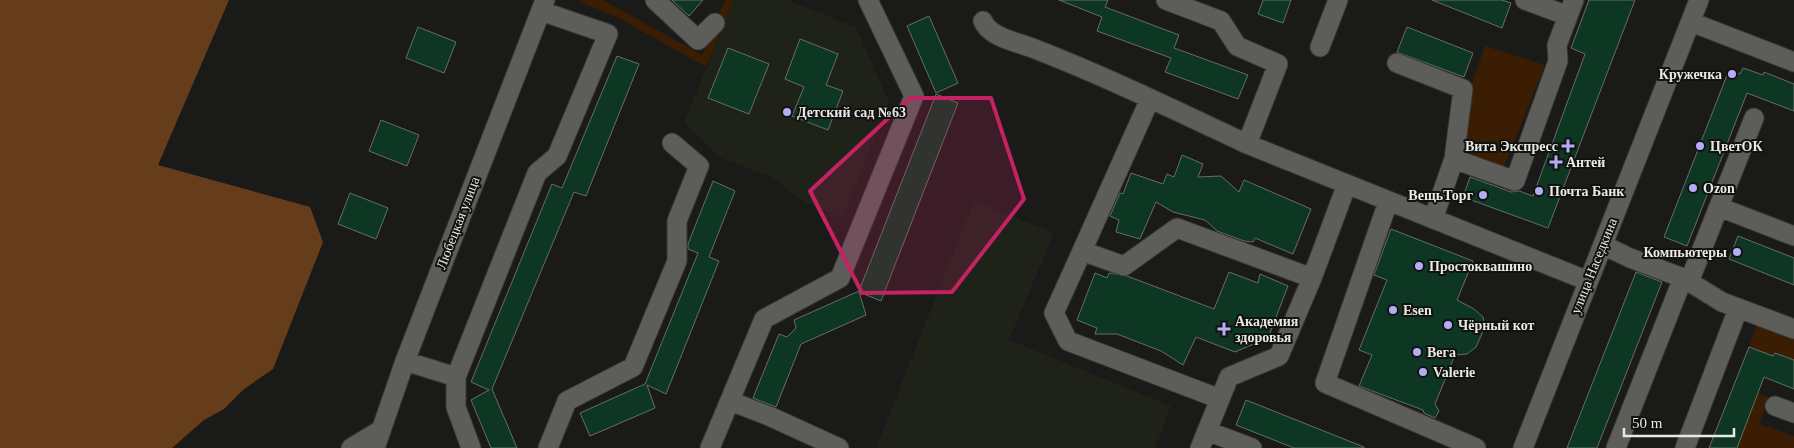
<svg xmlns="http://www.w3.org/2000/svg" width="1794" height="448" font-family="'Times New Roman',serif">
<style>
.built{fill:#1e2219}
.green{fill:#3a1d03}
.forest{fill:#653d1a}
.building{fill:#0d3722;stroke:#686c69}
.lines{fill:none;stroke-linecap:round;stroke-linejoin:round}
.minor-casing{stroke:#373836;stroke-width:21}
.minor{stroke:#5d5e5a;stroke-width:19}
.marked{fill:#c42262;fill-opacity:0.2;stroke:#c42262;stroke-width:4;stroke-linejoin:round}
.poi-dot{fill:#b5acf8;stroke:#11120f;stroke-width:2}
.labels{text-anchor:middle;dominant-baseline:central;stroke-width:4;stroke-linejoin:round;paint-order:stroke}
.poi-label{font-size:14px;font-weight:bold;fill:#e8e9e7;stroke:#11120f;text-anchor:start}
.street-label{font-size:14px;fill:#e8e9e7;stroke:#11120f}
</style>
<rect width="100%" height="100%" fill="#1a1b18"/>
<path class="built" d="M734 0H787L856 27 889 102 843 218 806 203 769 176 721 158 684 123Z
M974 201 1054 233 1009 340 1171 406 1155 448H876Z"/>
<path class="green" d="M582 0H603L702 55 725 0H734L706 67 615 16 580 2Z
M1485 46 1545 65 1504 167 1463 150 1472 83Z
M1758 323 1794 337V360L1775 353 1773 356 1749 347Z
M1758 393 1769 398 1759 424 1794 436V448H1737Z"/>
<path class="forest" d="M0 0H229L158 165 310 207 323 242 273 369 244 389 224 409 204 420 172 448H0Z"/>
<path class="building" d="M672 0H703L689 16Z
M1059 0H1108L1105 7 1179 35 1174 48 1248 75 1238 99 1165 72 1171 58 1097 31 1102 17Z
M1263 0H1291L1283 23 1258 14Z
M1432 0H1502L1511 3 1502 28Z
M1589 0H1635L1548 228 1463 197 1470 177 1511 192 1519 191 1533 196 1585 54 1571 48Z
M929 16 958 83 936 93 907 26Z
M418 27 456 42 444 73 406 58Z
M1407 27 1473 53 1464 77 1397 52Z
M800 39 838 54 826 85 843 91 828 130 792 116 804 87 785 79Z
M728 48 769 64 749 114 708 98Z
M617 56 639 64 586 196 574 192 492 389 517 448H491L471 400 489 390 471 382 552 184 562 188Z
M1743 68 1763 75 1764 72 1794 84V111L1747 93 1687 246 1664 237 1729 70 1740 74Z
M936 94 958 103 881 301 859 292 866 315 801 344 776 407 753 398 779 334 787 337 796 328 794 320 859 291Z
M381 120 419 135 407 166 369 151Z
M1182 155 1203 164 1198 177 1221 176 1239 192 1244 180 1311 209 1293 254 1255 238 1253 242 1244 241 1217 231 1205 220 1173 212 1156 202 1140 239 1116 232 1119 220 1110 216 1120 193 1123 194 1131 173 1163 184 1167 174 1174 177Z
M713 181 735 191 709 257 719 261 666 394 647 385 655 408 590 436 580 413 645 384 698 253 688 249V244Z
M350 193 388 208 376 239 338 224Z
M1391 229 1473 261 1457 300 1474 309 1483 317 1485 327 1476 347 1467 354 1455 355 1435 404 1439 411 1435 418 1424 413 1423 410 1359 386 1372 355 1359 350 1387 280 1374 275Z
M1738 236 1794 258V285L1729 259Z
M1229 272 1258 283 1260 274 1288 286 1268 338 1235 352 1196 337 1183 365 1161 351 1117 334H1095L1097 328 1077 320 1095 273 1107 278 1109 273 1127 276 1214 309Z
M1636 272 1662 282 1597 448H1567Z
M1749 347 1773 356 1775 353 1794 360V389L1764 377 1737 448H1709Z
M1246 400 1364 447V448H1294L1236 425Z"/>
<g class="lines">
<g class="minor-casing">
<path id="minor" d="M655 0 698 40 715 23
M1166 0 1221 21 1237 46 1278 64 1247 144 1588 281
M1525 0 1568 16
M983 21C990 38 1018 42 1035 49 1107 77 1177 111 1247 144
M1691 22 1794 62
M1320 47 1338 0
M1397 63 1463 89 1454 159
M1388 202 1325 383 1476 448
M1719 207 1794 236
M1433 219 1454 159 1515 181 1558 61 1557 45 1574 0
M1603 245 1630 258 1683 278 1722 302 1794 329
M1082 251 1150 99
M1689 282 1754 118
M405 361 456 377V407L471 448
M456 377 537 173 557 156 608 34 541 11
M1220 399 1068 341 1054 313 1082 251 1124 266 1177 228 1312 278
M730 401 769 416 839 448
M1775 406 1794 413
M1207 431 1252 448
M351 448 379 431
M375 448 405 361 545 0
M548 448 567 401 633 367 677 261V221L699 166 672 143
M710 448 764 319 840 278 914 96 868 0
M1200 448 1229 377 1279 356 1312 278 1347 184
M1523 448 1699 0
M1616 448 1683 278
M1685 448 1738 309"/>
</g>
<use href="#minor" class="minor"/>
</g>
<path class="marked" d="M910 98H991L1024 199 952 292 862 293 810 191Z"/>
<g class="poi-dot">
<circle cx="1732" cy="74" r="5"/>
<circle cx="787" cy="112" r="5"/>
<path d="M1565.5 138.5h5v5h5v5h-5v5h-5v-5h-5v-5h5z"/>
<circle cx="1700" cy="146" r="5"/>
<path d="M1553.5 154.5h5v5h5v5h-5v5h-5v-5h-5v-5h5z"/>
<circle cx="1693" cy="188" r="5"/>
<circle cx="1539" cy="191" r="5"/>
<circle cx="1483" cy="195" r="5"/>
<circle cx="1737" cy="252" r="5"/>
<circle cx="1419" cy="266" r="5"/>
<circle cx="1393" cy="310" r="5"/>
<circle cx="1448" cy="325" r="5"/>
<path d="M1221.5 321.5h5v5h5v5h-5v5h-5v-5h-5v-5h5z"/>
<circle cx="1417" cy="352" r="5"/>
<circle cx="1423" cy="372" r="5"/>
</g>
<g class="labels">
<g class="poi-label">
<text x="1722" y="74" text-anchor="end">Кружечка</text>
<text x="797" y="112">Детский сад №63</text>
<text x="1558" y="146" text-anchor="end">Вита Экспресс</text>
<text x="1710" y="146">ЦветОК</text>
<text x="1566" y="162">Антей</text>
<text x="1703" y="188">Ozon</text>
<text x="1549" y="191">Почта Банк</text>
<text x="1473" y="195" text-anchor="end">ВещьТорг</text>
<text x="1727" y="252" text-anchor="end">Компьютеры</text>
<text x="1429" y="266">Простоквашино</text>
<text x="1403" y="310">Esen</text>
<text x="1235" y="321">Академия<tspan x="1235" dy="16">здоровья</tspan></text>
<text x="1458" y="325">Чёрный кот</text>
<text x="1427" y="352">Вега</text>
<text x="1433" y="372">Valerie</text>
</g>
<g class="street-label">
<text transform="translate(458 223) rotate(-69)">Любецкая улица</text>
<text transform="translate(1594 266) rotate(-68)">улица Наседкина</text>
</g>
</g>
<path d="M1624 428v8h110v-8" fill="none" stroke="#e8e9e7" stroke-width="2.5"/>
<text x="1632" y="428" font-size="15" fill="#e8e9e7" stroke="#11120f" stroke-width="4" paint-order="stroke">50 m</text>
</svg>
